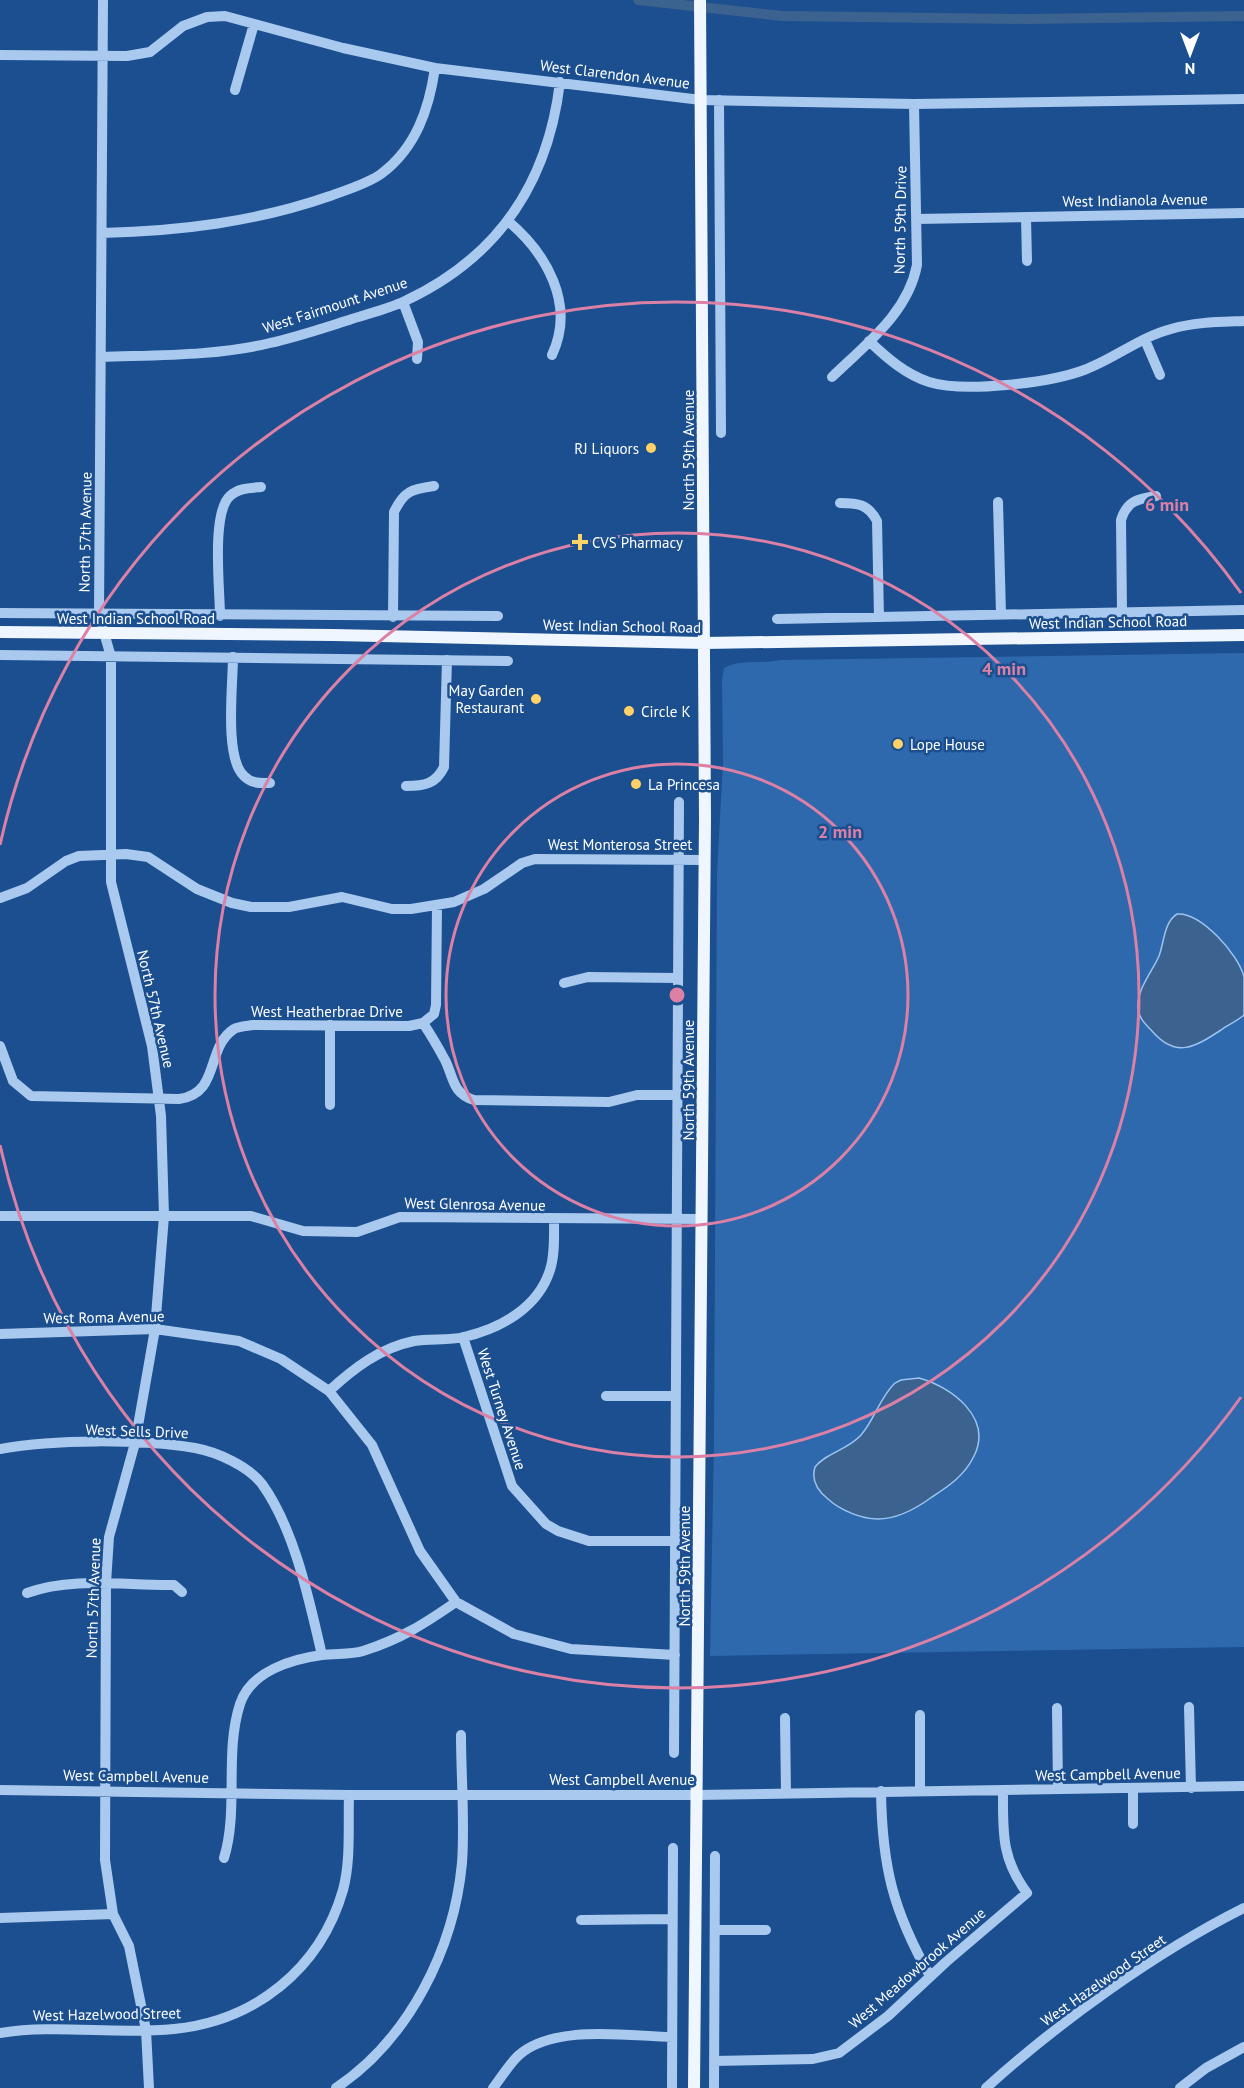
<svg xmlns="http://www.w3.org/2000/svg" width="1244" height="2088" font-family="'PT Sans',sans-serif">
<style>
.green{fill:#2e69ad}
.water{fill:#3c6290;stroke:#9cc4f0;stroke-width:1.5}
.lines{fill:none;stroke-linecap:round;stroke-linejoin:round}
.canal{stroke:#3c6290;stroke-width:10}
.minor{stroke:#a9c9ee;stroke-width:10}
.major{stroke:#f0f6ff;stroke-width:12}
.ring{fill:none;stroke:#dd80a5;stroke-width:3}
.poi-dot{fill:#ffd166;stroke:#1b4f8f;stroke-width:2}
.labels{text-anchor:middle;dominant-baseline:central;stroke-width:5;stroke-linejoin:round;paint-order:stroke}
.street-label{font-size:15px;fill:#fff;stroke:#1b4f8f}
.poi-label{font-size:15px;fill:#fff;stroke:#1b4f8f;text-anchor:start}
.centre{fill:#dd80a5;stroke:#1b4f8f;stroke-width:3}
.ring-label{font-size:18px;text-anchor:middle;font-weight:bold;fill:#dd80a5;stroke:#1b4f8f;stroke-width:5;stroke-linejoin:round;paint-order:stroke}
</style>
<rect width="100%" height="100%" fill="#1b4f8f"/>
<path class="green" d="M1244 653V1647L710 1656 714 1441 717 873 723 763 722 679 724 668C739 659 764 664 781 660Z"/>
<path class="water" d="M1177 914C1201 912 1239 955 1244 977 1244 988 1244 1003 1244 1015 1237 1021 1228 1025 1221 1030 1195 1047 1176 1059 1152 1031 1145 1024 1138 1017 1138 1007 1137 989 1152 972 1159 956 1164 943 1164 922 1177 914Z
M919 1378C952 1387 993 1418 974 1456 965 1475 949 1486 932 1497 917 1508 898 1519 878 1519 861 1519 840 1510 828 1499 818 1491 811 1480 815 1467 827 1452 848 1450 861 1435 875 1419 880 1397 895 1383L901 1380Z"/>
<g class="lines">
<path class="canal" d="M638 0 782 16 1027 19 1244 16"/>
<path class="minor" d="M103 0 99 615 111 657V882L152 1046 161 1116 164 1216 155 1329 135 1443 109 1537 106 1583 105 1860 113 1914 129 1946 146 2030 149 2088
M0 55 127 56 150 52 183 26 207 17 225 16 343 48 435 68 701 100 914 104 1244 99
M235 90 254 24
M719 100 721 433
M1026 218 1027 261
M916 219 1244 213
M508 221C546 253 576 304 552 355
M102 233C181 231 255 222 330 196 346 190 367 184 381 174 416 148 429 109 435 68
M403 302 418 342 417 359
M1145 340 1160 375
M869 341C887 358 905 374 929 382 964 393 1049 383 1084 370 1114 359 1140 337 1171 329 1195 322 1219 322 1244 321
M102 357C158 355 216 356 270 343 297 337 323 328 349 320 367 314 388 309 405 301 499 257 548 183 560 82
M832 377C866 344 908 313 917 265L914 104
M998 502 1001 614
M840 503C858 503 868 504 877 521L879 617
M1122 612 1121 520C1127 501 1137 499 1156 496
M0 613 498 616
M220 616C220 590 211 513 230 496 238 488 250 488 261 487
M393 617 394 512C404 491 412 489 434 486
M777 619 1244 610
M0 655 508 661
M233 657C233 684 224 758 244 776 252 784 260 783 270 783
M406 786C424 786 436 784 444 767L447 660
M0 898 27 888 66 861 79 856 126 854 148 857 197 889 232 903 251 907H289L342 897 392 909H411L454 902 484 889 522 863 535 859 704 860
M564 983 588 977 678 978
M423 1023 434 1014 436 1005 437 906
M330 1025V1105
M0 1046 13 1081 31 1096 179 1099C221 1093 205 1048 234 1029 239 1026 247 1026 253 1025L409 1026 423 1023C431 1035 438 1047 445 1060 454 1078 452 1093 474 1100L609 1102 637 1095H677
M0 1216H251L303 1231 357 1232 400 1217 702 1219
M0 1334 155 1329 239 1341 281 1359 329 1391 372 1445 420 1551 456 1602 514 1634 571 1649 675 1655
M463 1337 512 1486 546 1524 558 1531 589 1541H675
M329 1391C354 1368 380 1348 414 1341 430 1338 448 1341 464 1337 501 1328 538 1308 550 1270 555 1255 554 1236 554 1220
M606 1396H676
M0 1449C54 1439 140 1439 195 1448 217 1452 248 1466 262 1484 295 1530 309 1600 322 1655
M27 1593C73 1576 126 1586 174 1585L182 1592
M1189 1707 1191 1788
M1057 1708 1058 1789
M920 1715V1791
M785 1718 786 1793
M674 1753 679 802
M1133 1788V1824
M0 1790 349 1795H697L1244 1786
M881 1791C882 1866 893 1911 930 1976
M224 1858C239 1809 224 1754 240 1704 251 1671 292 1659 322 1655 336 1653 350 1655 363 1651 401 1639 424 1624 456 1602
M0 1918 113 1914
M581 1920 672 1919
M715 1930H766
M0 2033C57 2024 116 2035 174 2029 254 2021 320 1970 343 1890 351 1861 348 1825 349 1795
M714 2061 813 2059 839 2053 888 2016 946 1962 1027 1893C1001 1858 1003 1832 1003 1790
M336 2088C409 2039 454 1949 462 1863 465 1822 461 1777 461 1735
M493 2088C501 2078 509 2064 519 2055 555 2024 626 2036 672 2037
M672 2088 673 1848
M714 2088 715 1856
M986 2088C1059 2022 1156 1952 1244 1908
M1180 2088 1206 2068 1244 2047"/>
<path class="major" d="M0 632 333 635 704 643 1244 635
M694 2088 705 819 700 0"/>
</g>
<g class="ring">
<circle cx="677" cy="995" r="231"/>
<circle cx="677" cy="995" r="462"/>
<path d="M1241 1397A693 693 0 0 1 0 1145M0 845A693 693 0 0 1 1241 593"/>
</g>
<g class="poi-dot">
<circle cx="651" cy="448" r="6"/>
<path d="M577 533h6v6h6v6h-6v6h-6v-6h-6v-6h6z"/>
<circle cx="536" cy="699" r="6"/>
<circle cx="629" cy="711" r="6"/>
<circle cx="898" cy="744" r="6"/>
<circle cx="636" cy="784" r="6"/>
</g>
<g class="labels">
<g class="street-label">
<text transform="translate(615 74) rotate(7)">West Clarendon Avenue</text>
<text transform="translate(1135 200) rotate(-1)">West Indianola Avenue</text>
<text transform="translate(900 220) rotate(-89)">North 59th Drive</text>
<text transform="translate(335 305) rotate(-18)">West Fairmount Avenue</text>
<text transform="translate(688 450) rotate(-90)">North 59th Avenue</text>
<text transform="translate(85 532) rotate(-89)">North 57th Avenue</text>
<text x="136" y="618">West Indian School Road</text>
<text transform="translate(1108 622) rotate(-1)">West Indian School Road</text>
<text transform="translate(622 626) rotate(1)">West Indian School Road</text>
<text x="620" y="844">West Monterosa Street</text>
<text transform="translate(156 1009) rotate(77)">North 57th Avenue</text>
<text x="327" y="1011">West Heatherbrae Drive</text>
<text transform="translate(688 1080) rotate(-90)">North 59th Avenue</text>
<text transform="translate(475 1204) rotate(1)">West Glenrosa Avenue</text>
<text transform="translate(104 1317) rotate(-1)">West Roma Avenue</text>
<text transform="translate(502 1409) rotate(72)">West Turney Avenue</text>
<text transform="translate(137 1431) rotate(2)">West Sells Drive</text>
<text transform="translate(684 1566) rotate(-90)">North 59th Avenue</text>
<text transform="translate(93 1598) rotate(-88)">North 57th Avenue</text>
<text transform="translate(1108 1774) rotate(-1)">West Campbell Avenue</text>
<text transform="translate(136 1776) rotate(1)">West Campbell Avenue</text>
<text x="622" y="1779">West Campbell Avenue</text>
<text transform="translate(917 1968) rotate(-41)">West Meadowbrook Avenue</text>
<text transform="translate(1103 1980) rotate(-35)">West Hazelwood Street</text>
<text transform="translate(107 2014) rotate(-1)">West Hazelwood Street</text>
</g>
<g class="poi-label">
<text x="639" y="448" text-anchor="end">RJ Liquors</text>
<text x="592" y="542">CVS Pharmacy</text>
<text x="524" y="690" text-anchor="end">May Garden<tspan x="524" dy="17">Restaurant</tspan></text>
<text x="641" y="711">Circle K</text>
<text x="910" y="744">Lope House</text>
<text x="648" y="784">La Princesa</text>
</g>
</g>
<circle cx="677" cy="995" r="9" class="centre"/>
<g class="ring-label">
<text x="1167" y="511">6 min</text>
<text x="1004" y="675">4 min</text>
<text x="840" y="838">2 min</text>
</g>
<g transform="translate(1190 54) rotate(180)" stroke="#1b4f8f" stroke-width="4.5" paint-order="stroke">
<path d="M0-4.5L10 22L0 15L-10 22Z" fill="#ffffff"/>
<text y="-9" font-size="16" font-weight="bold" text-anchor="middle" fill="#ffffff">N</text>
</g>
</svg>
